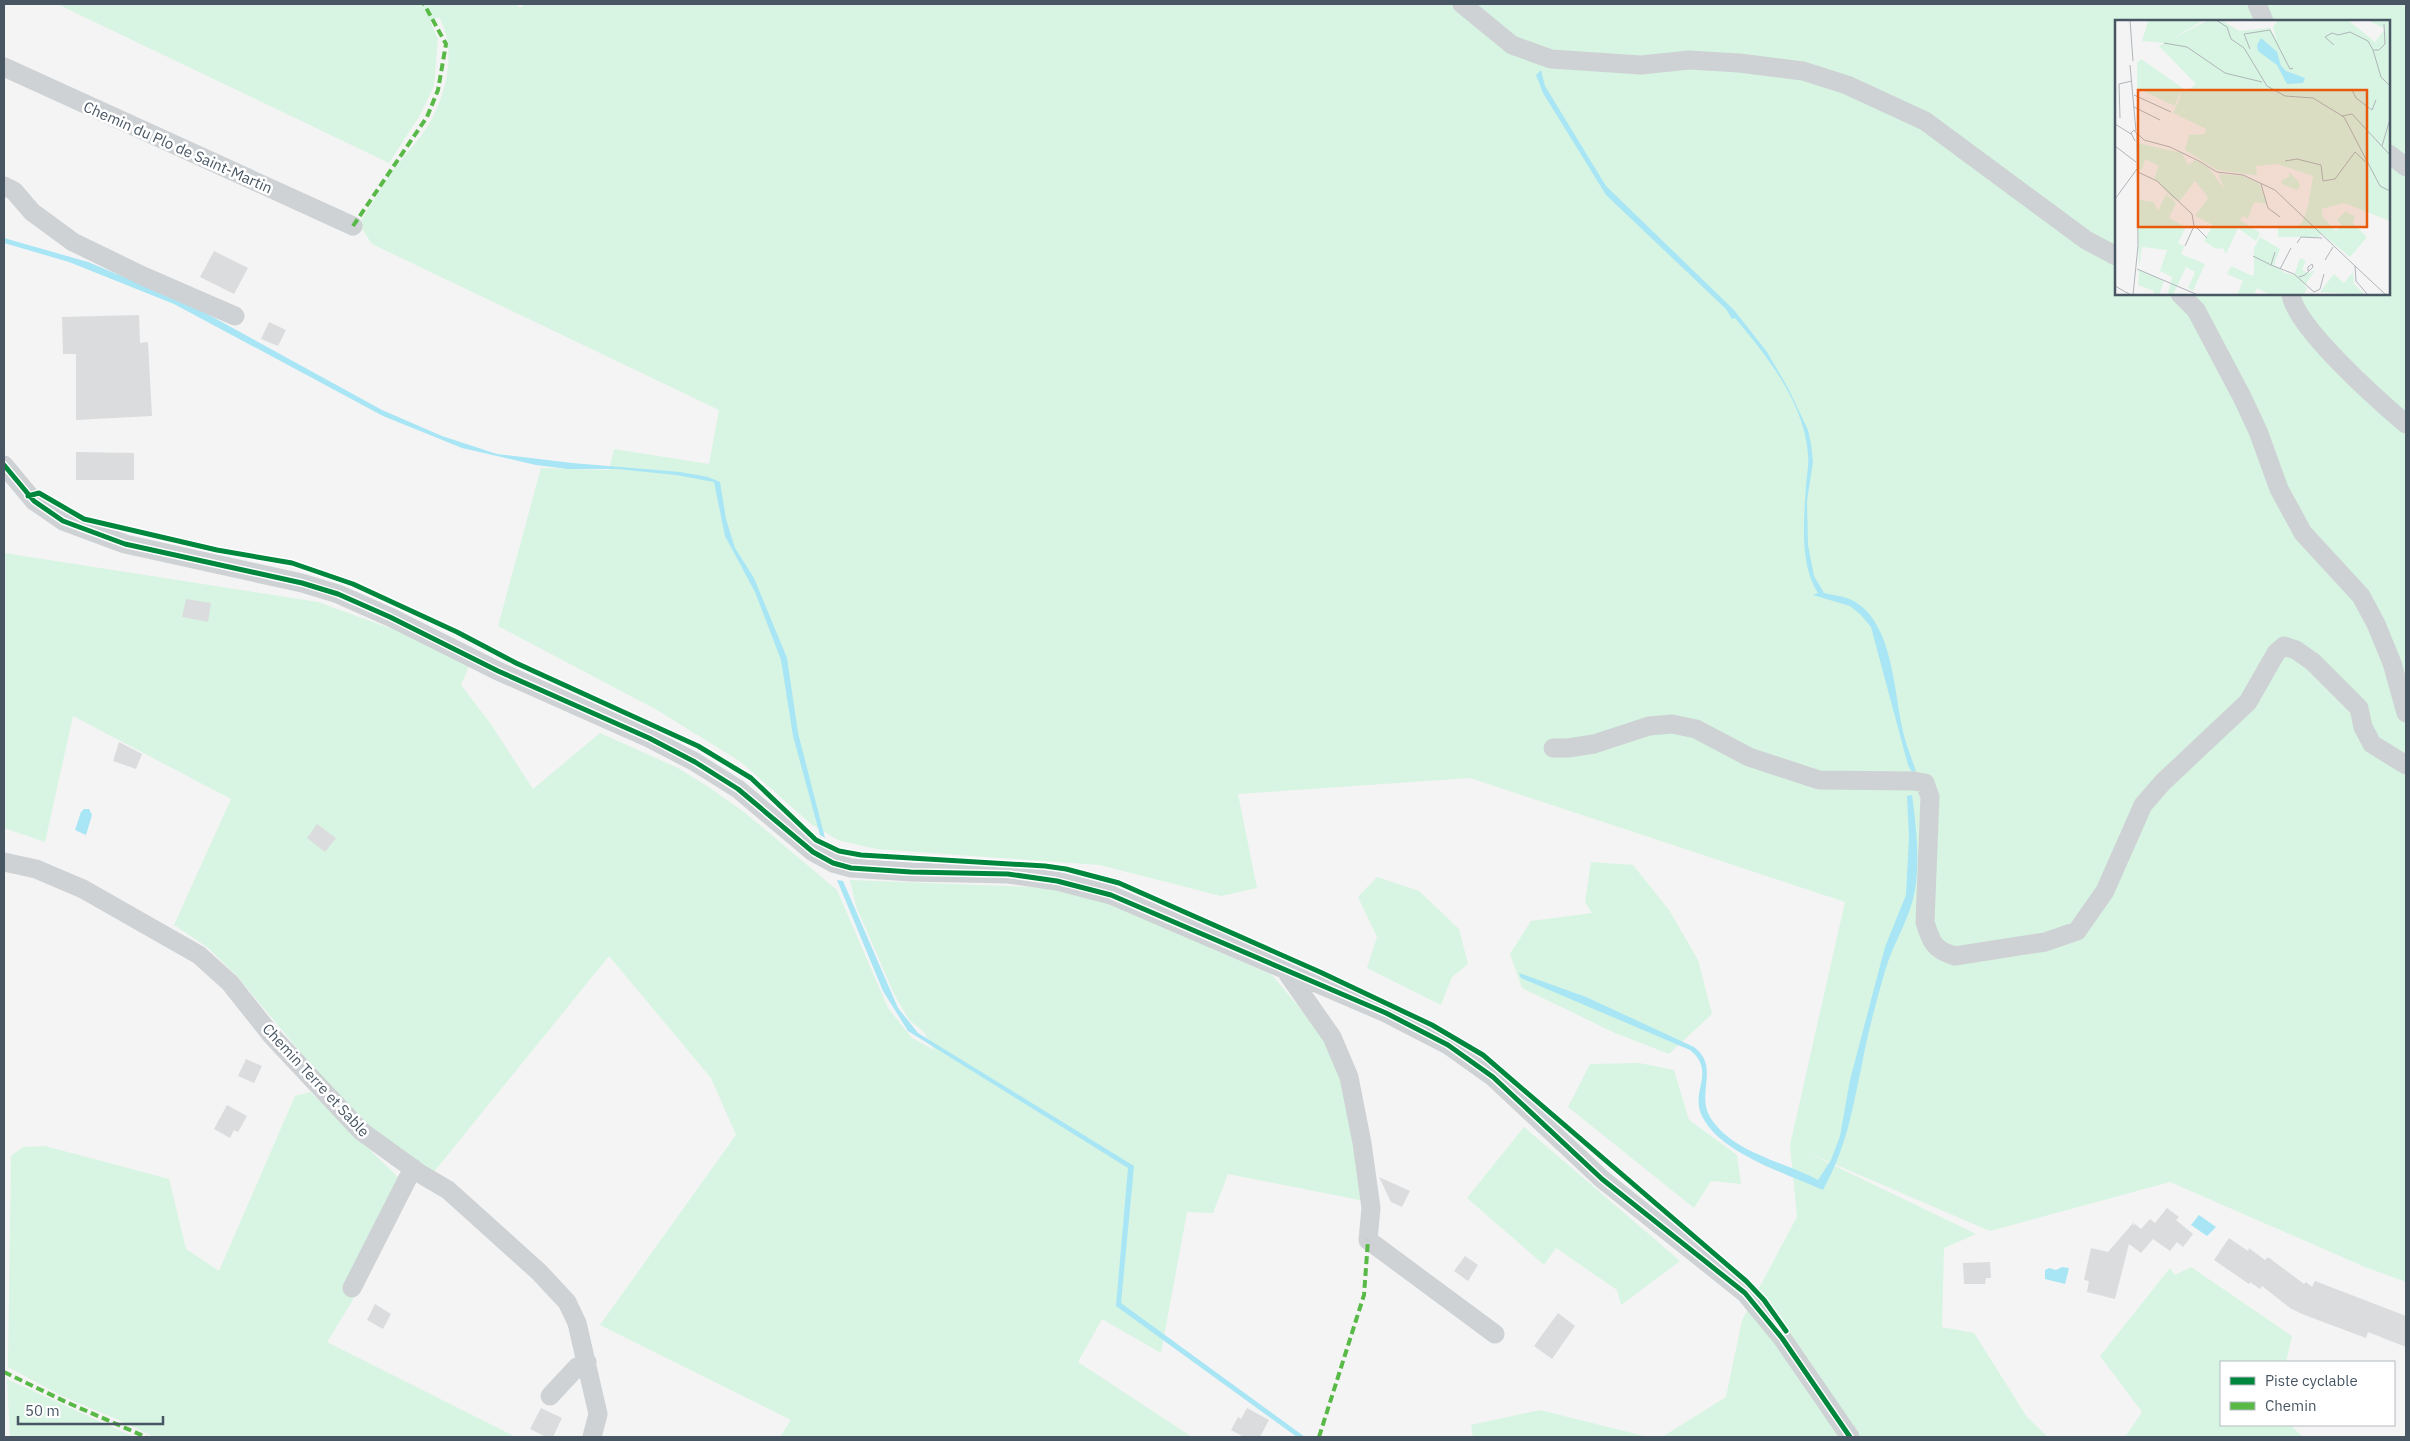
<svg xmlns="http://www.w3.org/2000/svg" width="2410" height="1441" font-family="'IBM Plex Sans',sans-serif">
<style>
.green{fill:#d7f5e2;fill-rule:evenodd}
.water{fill:#a8e5f5}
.building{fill:#dbdcde}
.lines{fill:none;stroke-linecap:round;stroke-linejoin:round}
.minor{stroke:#cfd2d5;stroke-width:19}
.quiet{stroke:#58b947;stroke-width:4;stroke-dasharray:8 4;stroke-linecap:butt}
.cycleway-casing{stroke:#fff;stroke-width:8}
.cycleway{stroke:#00873e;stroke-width:5}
.labels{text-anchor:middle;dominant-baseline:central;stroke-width:5;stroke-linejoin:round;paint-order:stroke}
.street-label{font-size:15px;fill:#485663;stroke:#fff}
.inset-road{fill:none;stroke:#afb5ba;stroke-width:1}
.view{fill:#e8590c;fill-opacity:0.15;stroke:#e8590c;stroke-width:2.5}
.inset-edge{fill:none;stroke:#485663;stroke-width:2.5}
</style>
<rect width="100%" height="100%" fill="#f4f4f4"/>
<path class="green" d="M57 4H516L520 8 525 4H2406V1282L2365 1267 2170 1182 1990 1231 1806 1152 1976 1234 1944 1248 1942 1327 1974 1333 2027 1417 2048 1437H1662L1726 1397 1742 1320 1797 1217 1790 1145 1845 902 1470 778 1238 794 1257 888 1221 896 1100 865 876 849 838 840 811 824 741 762 657 710 498 626 541 468 609 470 614 449 709 464 719 410 372 244 359 224C370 207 380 189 392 172 405 154 423 137 433 117 448 86 456 48 439 17L430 21 438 39 434 86 420 115 389 163ZM2116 21H2389V294H2116Z
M4 553 318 602 409 635 470 664 461 685 490 723 533 789 600 733 678 768 710 788 744 812 837 890 888 1008 912 1038 934 1050 924 1032 909 1020 894 994 856 906 850 880 1053 888 1104 900 1272 975 1325 1038 1346 1090 1365 1201 1228 1174 1213 1213 1187 1212 1161 1353 1102 1319 1078 1362 1192 1437H780L791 1420 600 1325 736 1135 711 1078 609 956 433 1173 364 1128 314 1073 302 1054 236 975 207 947 174 925 231 799 73 716 45 842 4 828Z
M1591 862 1633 865 1669 910 1698 960 1712 1014 1669 1054 1615 1033 1522 988 1510 954 1531 921 1592 913 1585 902Z
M1377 877 1419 891 1459 929 1468 964 1452 977 1441 1005 1367 968 1377 937 1358 897Z
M1639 1063 1674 1070 1689 1120 1737 1155 1741 1184 1711 1181 1694 1208 1568 1107 1590 1064Z
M310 1092 398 1177 406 1188 351 1303 327 1342 512 1435 511 1437H154L121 1421 62 1396 8 1367 11 1156 23 1147 45 1146 169 1179 186 1249 219 1271 295 1096Z
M1524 1127 1680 1261 1621 1305 1617 1290 1556 1248 1544 1265 1467 1198Z
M2191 1267 2292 1336 2286 1362H2221V1425H2290L2303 1437H2125L2142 1412 2100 1356 2170 1268 2175 1275Z
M7 1379 134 1437H10Z
M1540 1410 1648 1437H1473L1471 1425Z"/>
<path class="water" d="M1541 70 1545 86 1606 186 1734 310 1767 352 1788 388 1808 430 1811 444 1813 462 1807 501 1808 545 1814 576 1824 593C1836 596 1847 596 1857 603 1892 626 1894 689 1902 727 1905 742 1911 757 1916 771L1912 772 1908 765 1871 627 1861 615 1850 606 1813 595 1818 593C1799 564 1804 518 1806 485 1807 475 1809 464 1808 454 1804 402 1767 356 1735 318L1732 319 1726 309 1606 195 1543 93 1536 75Z
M4 238 88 262 189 304 382 410 442 436 497 454 572 463 680 472 708 477 720 482 726 519 735 548 754 578 787 658 798 733 825 838 820 835 793 736 781 660 755 592 725 536 714 482 676 475 617 469H568L536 465 462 448 383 416 174 304 69 262 4 243Z
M1912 795C1916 825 1920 859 1915 890 1910 919 1893 943 1885 971 1876 1002 1868 1032 1862 1064 1852 1111 1847 1146 1823 1190 1786 1173 1714 1152 1700 1111 1693 1089 1715 1070 1690 1050L1521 978 1519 973 1586 997 1694 1047C1720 1066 1696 1094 1710 1117 1732 1153 1783 1161 1818 1180L1831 1160 1840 1136 1850 1080 1885 947 1906 895 1909 837 1907 796Z
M84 809H89L92 815 86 835 75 830 81 812Z
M837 880 843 881 898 1008 918 1033 1134 1166 1121 1303 1305 1437H1297L1116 1306 1128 1168 908 1031 883 991Z
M2199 1215 2216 1227 2207 1236 2191 1225Z
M2062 1267 2069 1268 2065 1284 2045 1279V1270L2049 1268 2056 1270Z"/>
<path class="building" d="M214 251 248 268 234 294 200 277Z
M139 315 140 343 148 342 152 416 76 420V354H63L62 317Z
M269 322 286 330 278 346 261 339Z
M76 452 134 453V480H76Z
M186 599 211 603 208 622 182 617Z
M119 742 142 754 136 769 113 761Z
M317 824 336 838 325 852 307 838Z
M246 1059 262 1066 254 1083 238 1076Z
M227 1105 247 1116 238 1132 234 1130 230 1138 214 1129Z
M1379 1177 1410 1191 1402 1207 1391 1202Z
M2167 1208 2179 1217 2176 1220 2193 1234 2183 1247 2177 1242 2170 1251 2153 1239 2141 1253 2129 1244 2115 1299 2087 1292 2089 1281 2084 1280 2091 1248 2108 1252 2134 1222 2133 1226 2135 1224 2141 1229 2150 1219 2155 1223Z
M2229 1238 2248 1251 2249 1248 2265 1260 2268 1257 2304 1284 2306 1282 2312 1287 2315 1281 2406 1316V1347L2368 1332 2366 1338 2302 1314 2290 1308 2262 1286 2260 1289 2250 1282 2249 1284 2214 1260Z
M1465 1256 1478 1265 1468 1281 1454 1271Z
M1990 1262 1991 1278H1986L1985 1284H1964L1963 1263Z
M375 1304 391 1314 383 1329 367 1320Z
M1558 1313 1575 1326 1552 1359 1534 1346Z
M541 1408 562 1418 553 1437H546L530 1429Z
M1247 1408 1269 1420 1260 1437H1244L1231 1430 1238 1417 1241 1419Z"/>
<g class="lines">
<path class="minor" d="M1462 4 1512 45 1551 59 1641 65 1689 60 1739 63 1803 71 1847 85 1925 121 2086 240 2116 256
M2257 4 2264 21
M4 67 353 226
M2389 154 2406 167
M4 186 14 191 32 212 73 242 143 276 235 316
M2180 294 2196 310 2242 397 2258 431 2279 489 2303 533 2361 596 2376 624 2392 663 2406 713
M2291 294C2294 326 2380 402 2406 424
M4 465 34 501 63 521 125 544 302 583 338 594 390 617 498 671 649 738 695 762 738 789 813 852 833 863 851 868 911 872 1008 874 1057 881 1111 895 1386 1013 1448 1045 1493 1077 1602 1179 1745 1293 1782 1338 1850 1437
M1553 748H1568L1594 744 1649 726 1672 724 1696 729 1749 757 1819 780 1914 781 1925 783 1930 797 1925 922C1931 942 1934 950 1955 956L2045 942 2077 931 2105 891 2143 805 2163 782 2248 702 2276 653 2284 646 2296 650 2313 662 2359 708 2363 727 2372 744 2406 765
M4 862 36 869 83 889 199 955 230 983 272 1036 361 1131 419 1173 448 1190 539 1272 567 1302 577 1323 598 1414 592 1437
M1285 970 1332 1037 1349 1077 1362 1143 1371 1208 1368 1240 1495 1334
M352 1288 413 1168
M550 1396 577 1367 587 1362"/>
<path class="quiet" d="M353 226 427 117 438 90 446 44 424 4
M4 1372 66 1402 146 1437
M1319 1437 1364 1295 1368 1240"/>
<g class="cycleway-casing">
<path id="cycleway" d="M4 465 34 501 63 521 125 544 302 583 338 594 390 617 498 671 649 738 695 762 738 789 813 852 833 863 851 868 911 872 1008 874 1057 881 1111 895 1386 1013 1448 1045 1493 1077 1602 1179 1745 1293 1782 1338 1850 1437
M28 496 39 493 84 519 217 550 292 563 353 584 457 632 516 663 698 746 751 778 816 840 839 851 861 855 1045 866 1066 869 1119 883 1320 972 1432 1025 1483 1055 1746 1281 1764 1300 1786 1331"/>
</g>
<use href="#cycleway" class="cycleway"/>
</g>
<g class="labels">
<g class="street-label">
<text transform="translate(178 147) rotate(24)">Chemin du Plo de Saint-Martin</text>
<text transform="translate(316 1080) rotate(47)">Chemin Terre et Sable</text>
</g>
</g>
<g transform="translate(2115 20)">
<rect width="275" height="275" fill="#f4f4f4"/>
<path d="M29 0H89L50 23 27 21 33 1ZM93 0H106L124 11 155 8 162 21 158 7 163 0H233L260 22 270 9 253 0H275V201L229 183 207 189V196L221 211 226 205 222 199 231 191 240 197 238 203 252 217 235 237 206 213 204 217H163V206L180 207 187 203 193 186 198 156 162 144 141 146 142 155H139L102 150 70 130 74 115 90 114 91 109 58 93 65 78V72L60 86 22 68V43L26 39 72 71 81 64 44 26ZM22 123 67 133 73 145 80 140 93 147 110 170 103 154 128 156 144 163 152 184 139 182 133 199 128 196 125 200 145 213 141 221 123 208 111 234 108 228 101 229 89 221 98 205 80 196 93 178 90 173 80 161 64 182 57 178 39 158 44 146 30 139 27 150 23 149ZM174 152 184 162 185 167 181 170 167 164 166 161 174 157ZM51 174 61 183 54 198 71 207 63 223 69 226 66 234 90 244 78 271 73 268 80 252 71 247 58 275 53 274 57 257 45 251 52 230 27 227 24 248 23 201 28 203 23 200 24 180 39 182 43 191ZM145 217 165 229 159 245 170 253 179 255 185 238 191 241 187 250 194 253 200 250 190 265 185 260 192 268 189 275H155L142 268 139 275H122L128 261 112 254 116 246 137 256 139 254V228ZM24 250 49 261 44 275H38L39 271 23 265ZM238 252 239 264 250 275 205 272 219 254 229 263Z" fill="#d7f5e2"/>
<path d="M146 18 162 32 166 46 171 51 190 58 188 63 172 64 162 45 143 31 142 25Z" fill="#a8e5f5"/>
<path class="inset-road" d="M15 0 18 41M101 0 112 7 116 19 129 28 152 66 170 76 198 78 229 97 265 166 275 171M49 23 72 27 110 53 147 62M219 25 210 17 217 13 223 15 235 12 253 21 258 30H264L270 24 269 4M135 29 129 14 155 10 175 49 178 48M258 30 266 57 275 66M15 45 21 111M0 59V75M237 70 241 78 257 90 261 80M19 75 56 92M19 87 45 100M227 96 237 94 275 135M5 98 4 64 17 61M0 104 16 114M23 114 29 120 55 127 84 141 102 152 128 155 160 170 240 246 241 261 253 275M0 126 21 142M267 126 275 99M170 141 182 139 206 145 208 161 220 159 240 132 253 144M23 152 42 161 77 194 79 206 70 226M146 164 153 188 165 197M0 179 22 149M80 206 92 218M182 223 186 217 207 218M138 236 156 245 160 232M210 240 218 227M156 245 179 254 199 272 205 269 209 254M240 246 270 274M22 249 83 275M165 249 176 228M184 257 190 255 198 247 197 244 193 247V251M0 266 16 275M18 275 23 226 22 114 19 110 16 113 20 121"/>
<path class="view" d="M23 70H252V207H23Z"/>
<rect width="275" height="275" class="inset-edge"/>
</g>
<rect width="2410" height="1441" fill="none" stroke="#485663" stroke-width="10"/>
<rect x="2220" y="1361" width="175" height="65" fill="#ffffff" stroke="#b6bbc1"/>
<rect x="2230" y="1377" width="25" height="8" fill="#00873e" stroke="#b6bbc1"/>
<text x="2265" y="1386" font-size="15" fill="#485663">Piste cyclable</text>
<rect x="2230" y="1402" width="25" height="8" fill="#58b947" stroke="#b6bbc1"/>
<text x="2265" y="1411" font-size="15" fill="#485663">Chemin</text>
<path d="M18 1416v8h145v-8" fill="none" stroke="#485663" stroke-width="2.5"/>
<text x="25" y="1416" font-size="15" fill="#485663" stroke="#ffffff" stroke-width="4" paint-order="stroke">50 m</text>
</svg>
